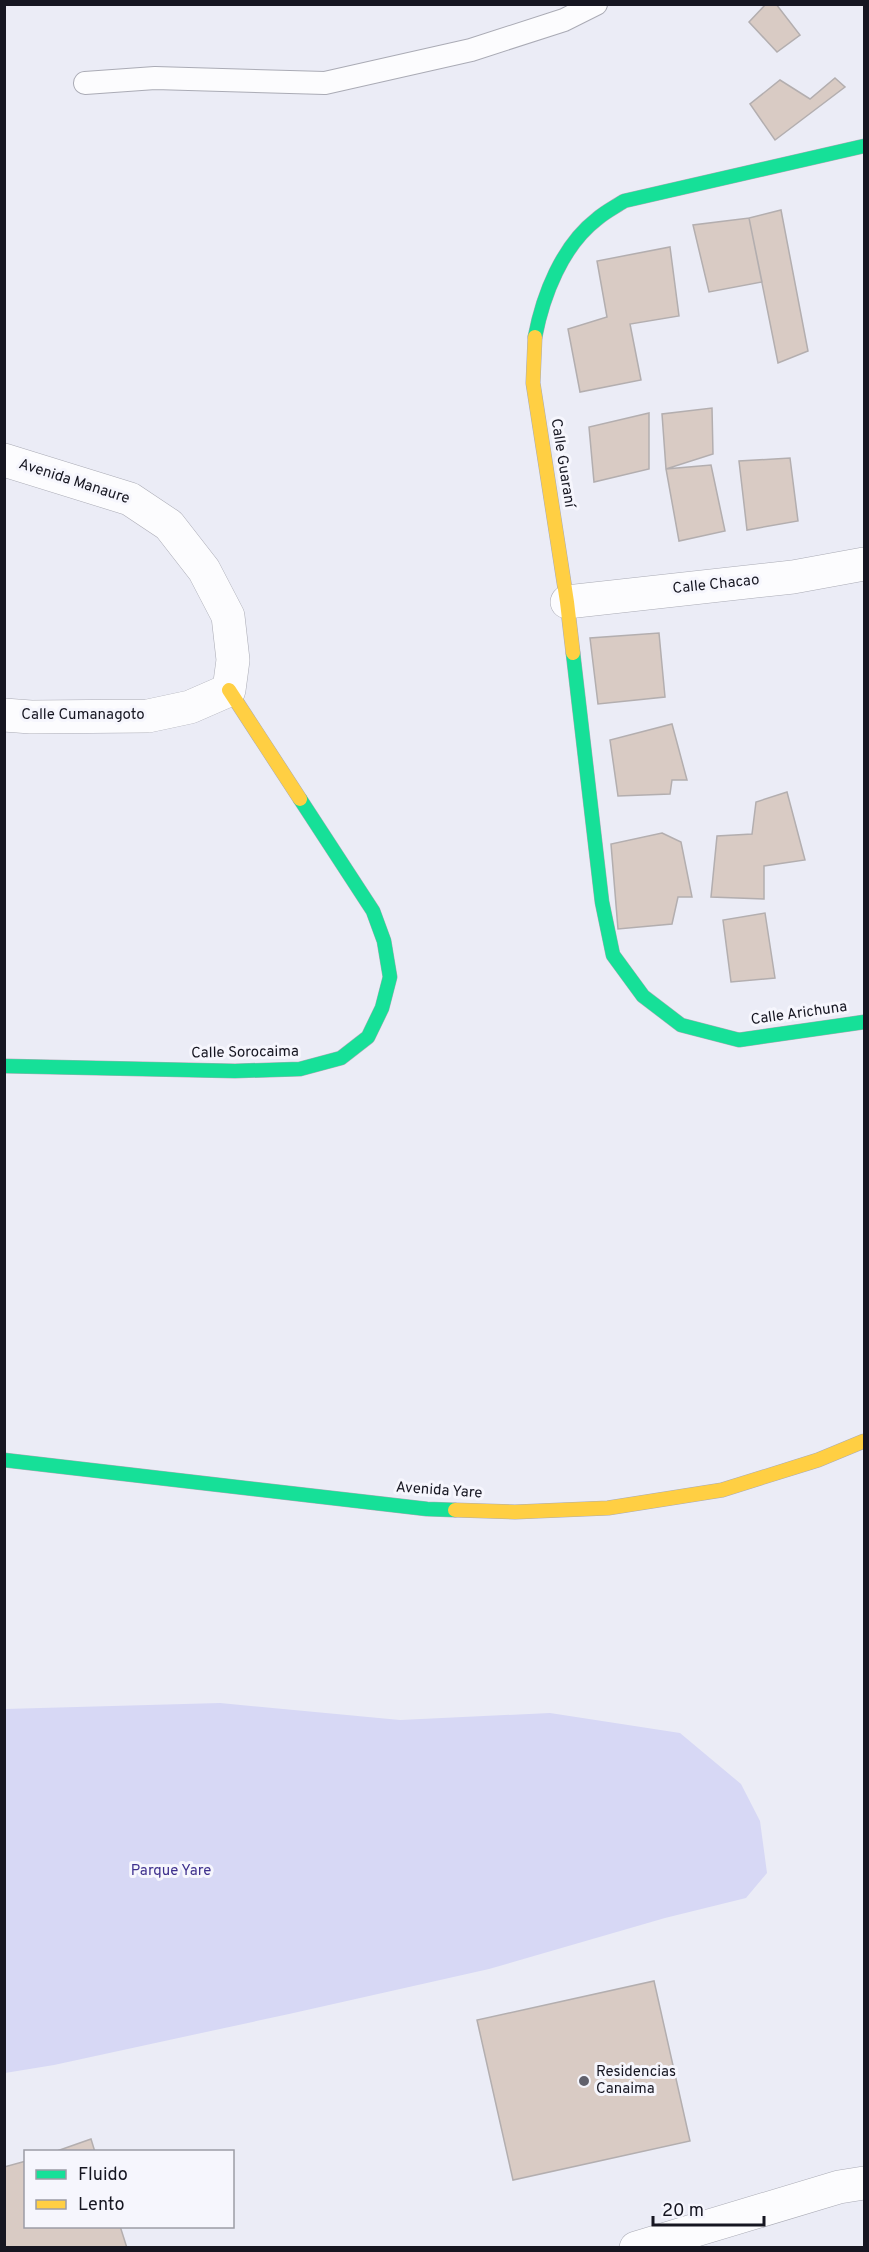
<svg xmlns="http://www.w3.org/2000/svg" width="869" height="2252" font-family="Overpass,sans-serif">
<style>
.green{fill:#d7d8f5}
.building{fill:#d9cbc4;stroke:#b3aeaf;stroke-width:1.5}
.lines{fill:none;stroke-linecap:round;stroke-linejoin:round}
.lane-casing{stroke:#aaabb5;stroke-width:24}
.street-casing{stroke:#aaabb5;stroke-width:34}
.fast-casing{stroke:#aaabb5;stroke-width:15}
.slow-casing{stroke:#aaabb5;stroke-width:15}
.lane{stroke:#fcfcfe;stroke-width:22}
.street{stroke:#fcfcfe;stroke-width:33}
.fast{stroke:#16e098;stroke-width:14}
.slow{stroke:#ffcf43;stroke-width:14}
.poi-dot{fill:#61616c;stroke:#f6f6fd;stroke-width:2}
.labels{text-anchor:middle;dominant-baseline:central;stroke-width:6;stroke-linejoin:round;paint-order:stroke}
.street-label{font-size:15px;fill:#161621;stroke:#f6f6fd}
.park-label{font-size:15px;fill:#3e308d;stroke:#f6f6fd}
.poi-label{font-size:15px;fill:#161621;stroke:#f6f6fd;text-anchor:start}
</style>
<rect width="100%" height="100%" fill="#ebecf6"/>
<path class="green" d="M220 1703 400 1720 550 1713 680 1733 741 1784 760 1821 767 1873 746 1898 665 1918 489 1969 289 2014 54 2065 5 2073V1709Z"/>
<path class="building" d="M766 4H776L800 35 777 52 749 22Z
M835 78 845 87 775 140 750 104 780 80 810 99Z
M781 210 808 351 778 363 749 218Z
M749 218 762 282 709 292 693 225Z
M670 247 679 316 630 324 641 380 580 392 568 329 607 317 597 261Z
M712 408 713 454 666 469 662 414Z
M649 413V469L594 482 589 427Z
M790 458 798 521 747 530 739 461Z
M711 465 725 531 679 541 666 469Z
M659 633 665 697 598 704 590 638Z
M672 724 687 780H672L670 794 618 796 610 740Z
M787 792 805 860 764 866V899L711 897 717 836 752 834 756 802Z
M662 833 681 842 692 897H678L672 924 618 929 611 844Z
M765 913 775 978 731 982 723 920Z
M654 1981 690 2141 513 2180 477 2020Z
M91 2139 95 2152H54Z
M26 2161V2226H120L127 2248H4V2167Z"/>
<g class="lines">
<g class="lane-casing">
<path id="lane" d="M85 83 155 78 325 83 471 50 564 20 596 4"/>
</g>
<g class="street-casing">
<path id="street" d="M4 460 130 499 169 525 204 570 228 616 233 660 229 690 190 707 148 716 31 717 4 715
M567 602 793 577 864 564
M636 2248 839 2187 864 2183"/>
</g>
<g class="fast-casing">
<path id="fast" d="M535 337C543 295 562 246 597 219 605 212 615 207 624 201L864 146
M573 653 602 902 613 955 643 996 681 1025 739 1040 864 1022
M4 1066 235 1071 300 1069 341 1058 368 1037 382 1008 390 977 384 941 373 911 300 799
M4 1460 427 1509 455 1510"/>
</g>
<g class="slow-casing">
<path id="slow" d="M535 337 533 383 567 602 573 653
M229 690 300 799
M455 1510 515 1512 608 1508 722 1490 818 1460 864 1441"/>
</g>
<use href="#lane" class="lane"/>
<use href="#street" class="street"/>
<use href="#fast" class="fast"/>
<use href="#slow" class="slow"/>
</g>
<circle class="poi-dot" cx="584" cy="2081" r="6"/>
<g class="labels">
<g class="street-label">
<text transform="translate(562 463) rotate(81)">Calle Guaraní</text>
<text transform="translate(74 482) rotate(18)">Avenida Manaure</text>
<text transform="translate(716 585) rotate(-6)">Calle Chacao</text>
<text x="83" y="715">Calle Cumanagoto</text>
<text transform="translate(799 1014) rotate(-8)">Calle Arichuna</text>
<text transform="translate(245 1053) rotate(-1)">Calle Sorocaima</text>
<text transform="translate(439 1491) rotate(4)">Avenida Yare</text>
</g>
<g class="park-label">
<text x="171" y="1871">Parque Yare</text>
</g>
<g class="poi-label">
<text x="596" y="2072">Residencias<tspan x="596" dy="17">Canaima</tspan></text>
</g>
</g>
<rect width="869" height="2252" fill="none" stroke="#161621" stroke-width="12"/>
<rect x="24" y="2150" width="210" height="78" fill="#f6f6fd" stroke="#9c9ca5" stroke-width="1.5"/>
<rect x="36" y="2170" width="30" height="9" fill="#16e098" stroke="#9c9ca5" stroke-width="1.5"/>
<text x="78" y="2180" font-size="18" fill="#161621">Fluido</text>
<rect x="36" y="2200" width="30" height="9" fill="#ffcf43" stroke="#9c9ca5" stroke-width="1.5"/>
<text x="78" y="2210" font-size="18" fill="#161621">Lento</text>
<path d="M653 2216v9h111v-9" fill="none" stroke="#161621" stroke-width="3"/>
<text x="662" y="2216" font-size="18" fill="#161621" stroke="#f6f6fd" stroke-width="4.5" paint-order="stroke">20 m</text>
</svg>
